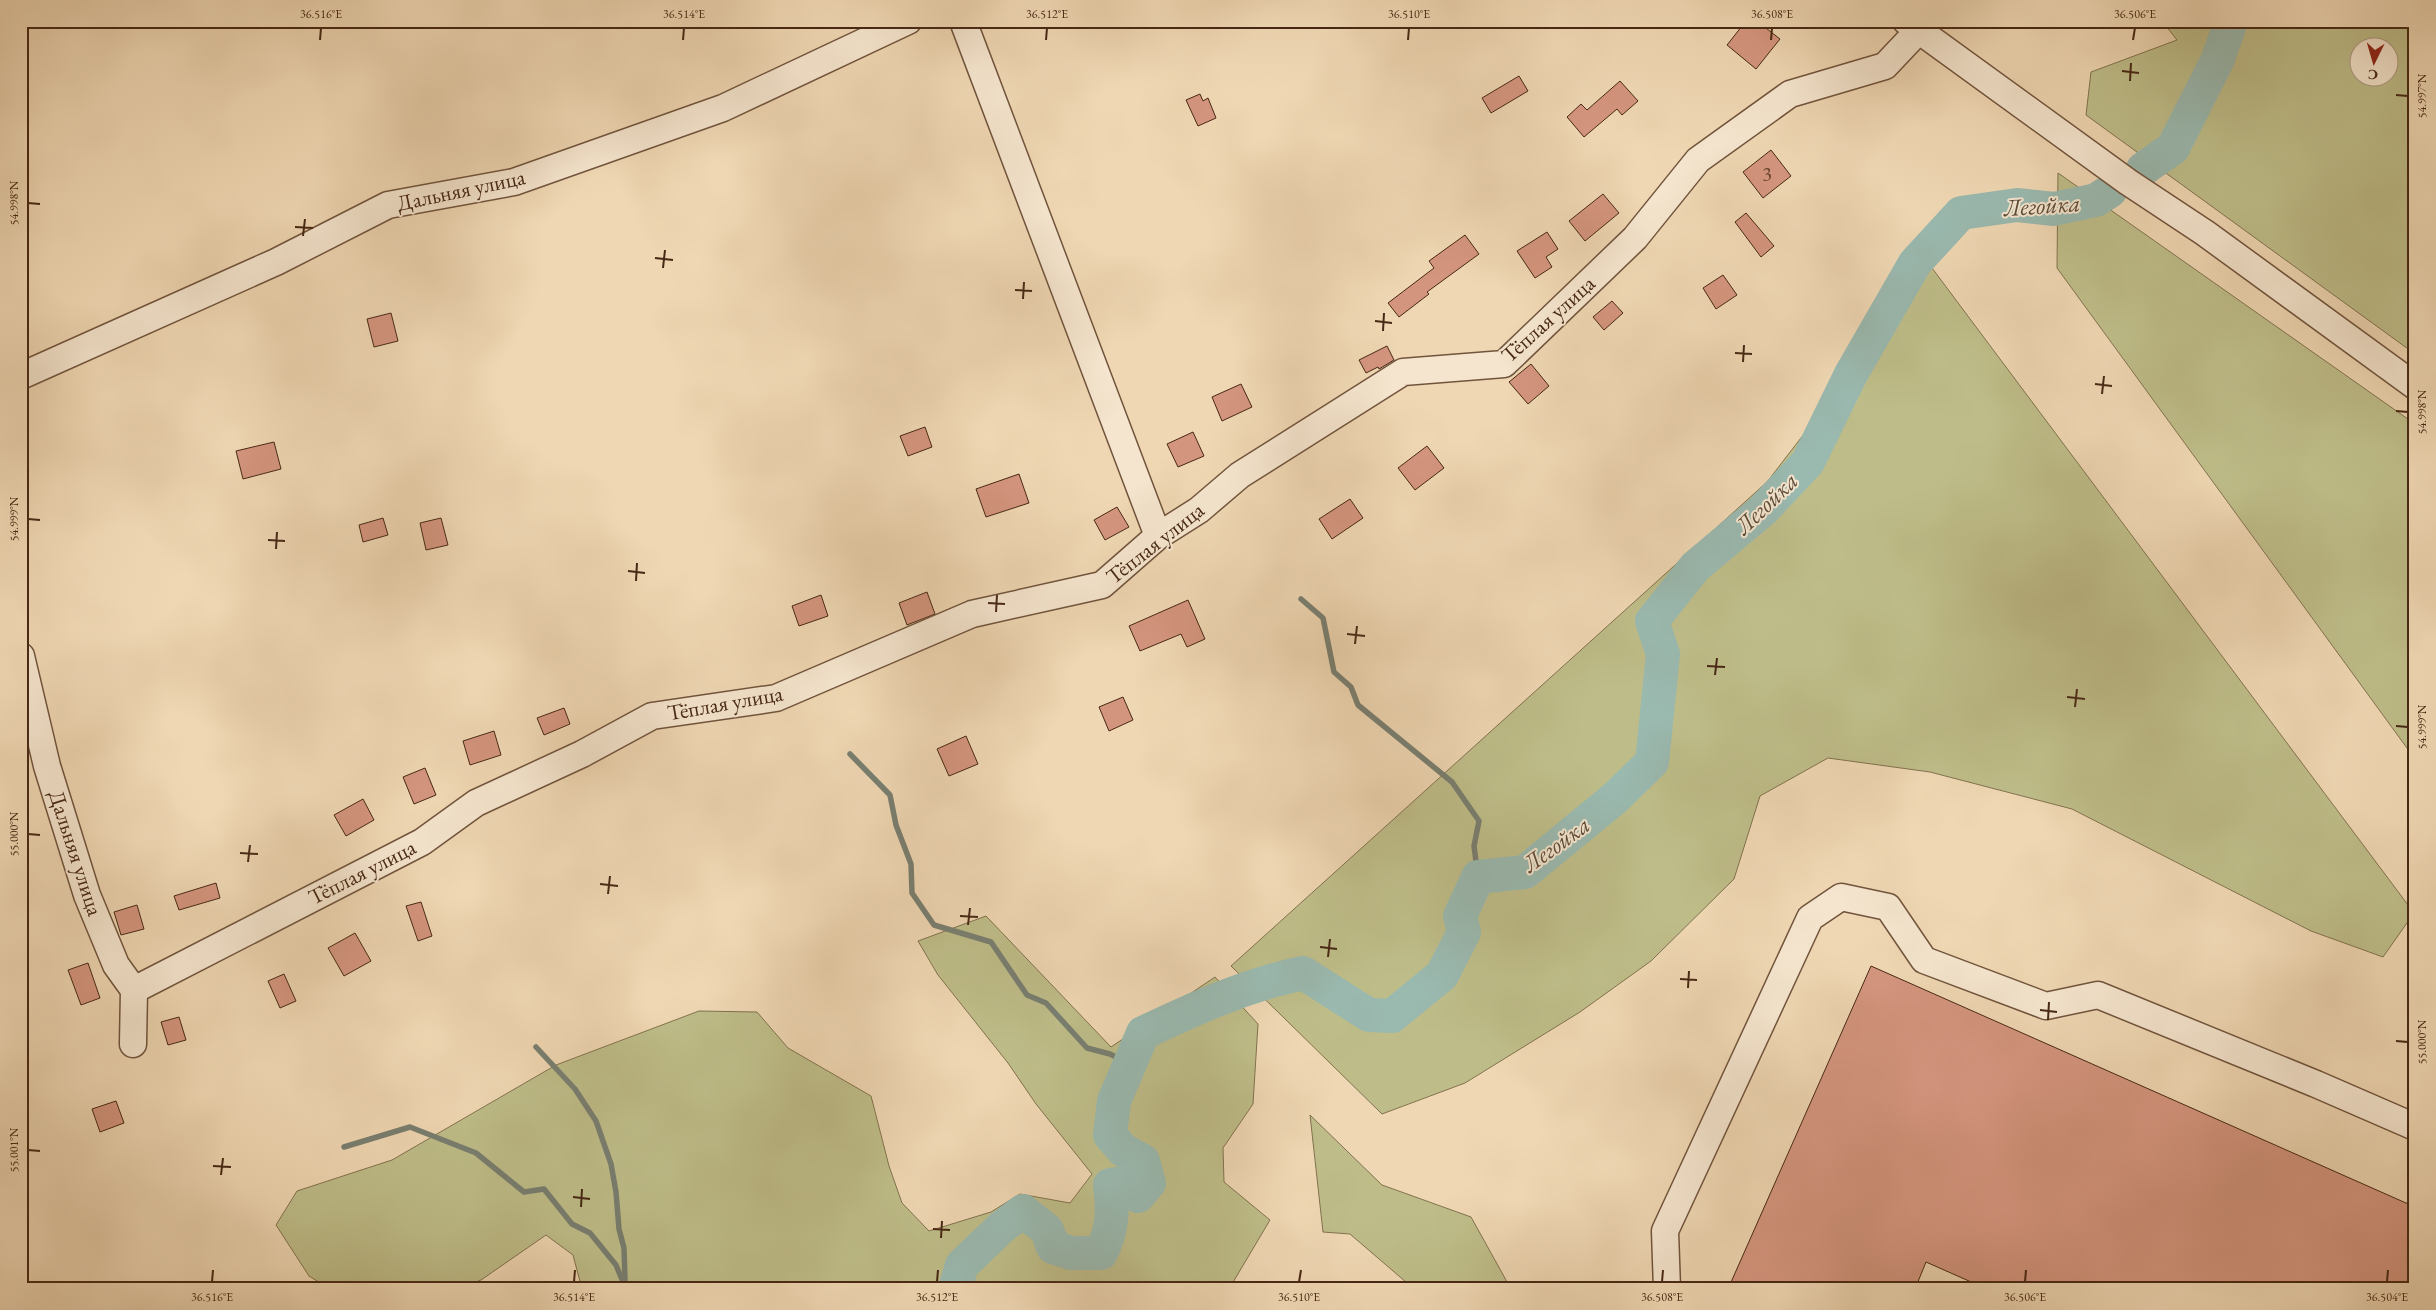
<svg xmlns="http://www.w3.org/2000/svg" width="2436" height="1310" font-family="'EB Garamond',serif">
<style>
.green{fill:#bebd89;stroke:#82724e;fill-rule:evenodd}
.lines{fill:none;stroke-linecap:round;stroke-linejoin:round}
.stream{stroke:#797f71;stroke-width:5.5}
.river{stroke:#9ab9af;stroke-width:34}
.building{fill:#d4957e;stroke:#472814}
.minor-casing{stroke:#71543c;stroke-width:29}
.minor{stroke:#f5e5ce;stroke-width:26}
.ticks{fill:none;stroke:#472814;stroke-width:2}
.labels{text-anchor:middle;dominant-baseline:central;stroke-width:4;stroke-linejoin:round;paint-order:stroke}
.number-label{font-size:20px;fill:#6a432e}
.street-label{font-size:22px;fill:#472814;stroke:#f5e5ce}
.water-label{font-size:24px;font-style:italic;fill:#5c4c3b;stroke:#f5e5ce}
.neatline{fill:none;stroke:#472814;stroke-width:2}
.ticks-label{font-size:12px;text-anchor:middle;fill:#472814}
</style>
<rect width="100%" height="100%" fill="#efd7b3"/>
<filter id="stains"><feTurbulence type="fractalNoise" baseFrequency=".004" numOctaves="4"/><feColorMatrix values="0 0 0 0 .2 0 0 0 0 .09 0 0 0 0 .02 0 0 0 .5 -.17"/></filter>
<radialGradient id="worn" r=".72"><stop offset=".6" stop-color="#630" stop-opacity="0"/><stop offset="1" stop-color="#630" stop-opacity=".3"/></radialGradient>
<path class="green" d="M2162 21H2415V354L2086 115 2091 72 2177 40ZM2358 48H2388V78H2358Z
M2058 173 2415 424V759L2057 268Z
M1932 268 2414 913 2383 957 2311 931 2072 809 1930 772 1828 758 1760 796 1734 879 1651 961 1580 1012 1465 1083 1382 1114 1231 966 1767 482Z
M986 916 1111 1047 1215 977 1258 1024 1253 1104 1223 1148 1224 1182 1270 1220 1229 1289H582L573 1255 546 1235 481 1280 456 1289H330L309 1276 276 1225 297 1191 392 1160 556 1065 699 1011 757 1012 788 1048 871 1096 889 1166 902 1203 929 1231 991 1212 1020 1194 1070 1203 1092 1174 1036 1104 1008 1063 938 975 918 941Z
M1310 1115 1382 1185 1471 1217 1511 1289H1414L1350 1234 1323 1232Z"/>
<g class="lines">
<path class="stream" d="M1301 599 1323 618 1334 672 1351 687 1358 705 1452 782 1479 821 1474 846 1478 877
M850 754 890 795 896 825 911 864 912 893 934 925 991 942 1027 995 1046 1003 1087 1048 1110 1054 1130 1064
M536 1047 575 1089 596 1121 611 1164 616 1192 619 1229 624 1248 625 1280
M344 1147 410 1127 476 1153 524 1192 544 1189 572 1224 590 1233 616 1265 626 1289"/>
<path class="river" d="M2143 169 2173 148 2218 59 2231 21
M955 1289 962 1265 1002 1227 1023 1211 1047 1230 1053 1247 1071 1253H1101C1113 1229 1113 1211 1110 1185L1123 1183 1138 1196 1149 1183 1143 1161 1123 1150 1110 1135 1114 1101 1143 1033C1196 1008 1246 985 1303 973L1369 1015 1392 1016 1442 975 1464 932 1460 916 1478 877 1525 872 1615 798 1652 762 1663 654 1652 621 1695 567 1763 510 1808 462 1851 374 1915 263 1961 213 2017 205 2054 209 2096 200 2110 191"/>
</g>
<path class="building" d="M1746 21H1757L1780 39 1756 69 1727 45Z
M1519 76 1528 91 1491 113 1482 98Z
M1620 81 1638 101 1622 115 1617 109 1584 137 1567 117 1581 104 1587 110Z
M1200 94 1203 101 1208 98 1216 118 1198 126 1186 100Z
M1771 150 1791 176 1763 198 1743 172Z
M1603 194 1619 213 1585 241 1569 221Z
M1746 213 1774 246 1761 257 1735 222Z
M1547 232 1558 249 1546 257 1552 267 1535 278 1517 251Z
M1465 235 1479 254 1427 292 1429 294 1399 317 1388 303 1434 268 1429 261Z
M1723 275 1737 295 1716 309 1703 288Z
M1612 301 1623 313 1604 330 1593 317Z
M391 313 398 341 374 347 367 319Z
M1387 346 1394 360 1379 369 1378 367 1366 373 1359 360Z
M1531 364 1549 386 1528 404 1509 382Z
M1241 384 1252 407 1222 421 1212 397Z
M925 427 932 447 908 456 900 436Z
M1193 432 1204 456 1178 467 1167 444Z
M274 442 281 469 243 479 236 451Z
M1427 446 1444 468 1415 490 1398 468Z
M1019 474 1029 503 986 517 976 489Z
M1350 499 1363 518 1332 539 1319 519Z
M1117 507 1129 527 1105 540 1094 520Z
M383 518 388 535 363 542 359 525Z
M441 518 448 545 426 550 420 523Z
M927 592 935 614 907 625 899 603Z
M821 595 828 616 799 626 792 606Z
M1188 600 1205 639 1187 647 1181 634 1140 651 1129 626Z
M1123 697 1133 720 1109 731 1099 707Z
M564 708 570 724 544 735 537 718Z
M494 731 501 755 470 765 463 741Z
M966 736 978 764 949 776 937 749Z
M425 768 436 795 414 804 403 777Z
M363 799 374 820 346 836 334 815Z
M216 883 220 898 179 910 174 896Z
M421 902 432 936 418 941 406 906Z
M137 905 144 929 121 935 114 912Z
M355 933 371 961 344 976 328 948Z
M88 963 100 998 81 1005 68 970Z
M1871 966 2415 1207V1289H1987L1926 1262 1915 1289H1728Z
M284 974 296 1001 280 1008 268 981Z
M179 1017 186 1040 168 1045 161 1022Z
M116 1101 124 1123 100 1132 92 1109Z"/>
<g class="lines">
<g class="minor-casing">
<path id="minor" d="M963 21 1158 536
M1906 21 2128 182 2205 233 2415 386
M21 376 276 262 388 205 514 182 723 108 908 21
M21 656 47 766 87 895 116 965 134 990 133 1044
M134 990 422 842 476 803 582 754 652 716 776 698 972 614 1102 585 1158 536 1199 510 1240 475 1403 372 1504 364 1635 238 1698 160 1790 94 1885 66 1919 30
M1667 1289 1665 1231 1810 918 1841 897 1888 907 1924 960 2046 1006 2098 995 2316 1084 2415 1127"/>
</g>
<use href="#minor" class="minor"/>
</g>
<path class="ticks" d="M320 40 321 28M683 40 684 28M1046 40 1047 28M1408 40 1409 28M1771 40 1772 28M2133 40 2135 28M2122 71 2139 73M2130 81 2131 63M2396 95 2408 96M28 203 40 204M295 227 313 228M303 236 305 219M655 258 673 260M663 268 665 250M1015 290 1032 291M1023 299 1024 282M1375 321 1392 323M1383 331 1384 313M1735 353 1752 354M1743 362 1744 345M2095 384 2112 386M2102 394 2104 376M2396 411 2408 412M28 519 40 520M268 540 285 541M276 549 277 532M628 571 645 573M636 581 637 563M988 603 1005 604M996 612 997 595M1347 634 1365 636M1355 644 1357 626M1707 666 1725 667M1715 675 1717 658M2067 697 2085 699M2075 707 2077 689M2396 726 2408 727M28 834 40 835M240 853 258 854M248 862 250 845M600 884 618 886M608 894 610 876M960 916 978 917M968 925 970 908M1320 947 1337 949M1328 957 1330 939M1680 979 1697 980M1688 988 1689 971M2040 1010 2057 1012M2048 1020 2049 1002M2396 1041 2408 1042M28 1150 40 1151M213 1166 231 1167M221 1175 223 1158M573 1197 590 1199M581 1207 582 1189M933 1229 950 1230M941 1238 942 1221M212 1282 213 1270M574 1282 575 1270M937 1282 938 1270M1299 1282 1301 1270M1662 1282 1663 1270M2025 1282 2026 1270M2387 1282 2388 1270"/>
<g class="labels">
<g class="number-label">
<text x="1767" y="174">3</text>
</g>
<g class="street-label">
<text transform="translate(461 190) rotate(-12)">Дальняя улица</text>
<text transform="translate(1548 319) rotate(-42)">Тёплая улица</text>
<text transform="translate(1155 543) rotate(-38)">Тёплая улица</text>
<text transform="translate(725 703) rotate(-10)">Тёплая улица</text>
<text transform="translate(76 853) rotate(72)">Дальняя улица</text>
<text transform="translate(362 872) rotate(-27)">Тёплая улица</text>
</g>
<g class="water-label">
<text transform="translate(2042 205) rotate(-4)">Легойка</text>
<text transform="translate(1766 503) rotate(-44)">Легойка</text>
<text transform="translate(1556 844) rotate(-36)">Легойка</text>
</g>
</g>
<rect width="2436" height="1310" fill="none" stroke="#efd7b3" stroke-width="55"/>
<g transform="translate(2374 62) rotate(185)"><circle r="24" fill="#f5e5ce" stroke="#af9984"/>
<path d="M0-4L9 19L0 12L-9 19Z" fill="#8f2418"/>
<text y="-8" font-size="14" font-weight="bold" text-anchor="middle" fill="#472814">С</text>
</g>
<rect x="28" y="28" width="2380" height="1254" class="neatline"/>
<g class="ticks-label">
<text x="321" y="18">36.516°E</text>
<text x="684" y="18">36.514°E</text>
<text x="1047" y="18">36.512°E</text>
<text x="1409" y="18">36.510°E</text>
<text x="1772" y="18">36.508°E</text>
<text x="2135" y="18">36.506°E</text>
<text transform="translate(2422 96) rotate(-90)" y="4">54.997°N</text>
<text transform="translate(14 203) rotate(-90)" y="4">54.998°N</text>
<text transform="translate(2422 412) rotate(-90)" y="4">54.998°N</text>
<text transform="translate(14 519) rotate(-90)" y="4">54.999°N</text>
<text transform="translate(2422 727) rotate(-90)" y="4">54.999°N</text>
<text transform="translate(14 834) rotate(-90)" y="4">55.000°N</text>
<text transform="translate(2422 1042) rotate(-90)" y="4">55.000°N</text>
<text transform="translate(14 1150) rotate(-90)" y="4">55.001°N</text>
<text x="212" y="1301">36.516°E</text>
<text x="574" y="1301">36.514°E</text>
<text x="937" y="1301">36.512°E</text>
<text x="1299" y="1301">36.510°E</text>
<text x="1662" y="1301">36.508°E</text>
<text x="2025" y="1301">36.506°E</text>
<text x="2387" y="1301">36.504°E</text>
</g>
<rect width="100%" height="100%" filter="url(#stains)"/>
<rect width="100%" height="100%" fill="url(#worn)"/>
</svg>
